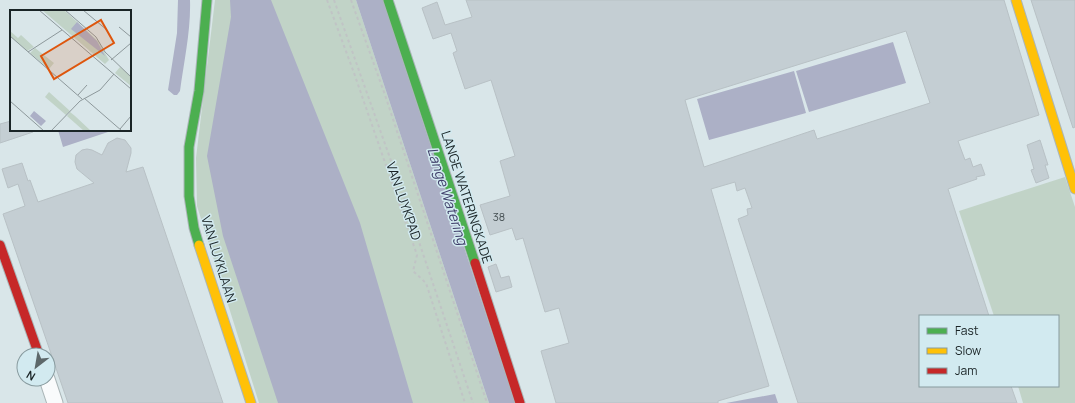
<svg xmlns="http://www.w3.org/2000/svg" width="1075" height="403" font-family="Manrope,sans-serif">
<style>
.green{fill:#c1d3c7}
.water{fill:#acb0c6}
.building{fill:#c4ced3;stroke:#b8c1c5;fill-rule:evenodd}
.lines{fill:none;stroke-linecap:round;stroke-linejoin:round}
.street-casing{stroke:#abb6b8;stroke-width:17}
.fast-casing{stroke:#abb6b8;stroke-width:11}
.slow-casing{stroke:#abb6b8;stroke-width:11}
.jam-casing{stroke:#abb6b8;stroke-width:11}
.path{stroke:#c0c4c5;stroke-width:2;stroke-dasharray:3 3;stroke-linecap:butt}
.street{stroke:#f9fbfc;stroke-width:15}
.fast{stroke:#4caf50;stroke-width:9}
.slow{stroke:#ffc107;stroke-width:9}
.jam{stroke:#c62828;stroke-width:9}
.labels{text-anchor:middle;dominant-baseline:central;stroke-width:3;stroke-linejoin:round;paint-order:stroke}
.number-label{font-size:11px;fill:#454f52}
.street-label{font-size:13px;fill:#1a2426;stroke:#d2eaf0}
.water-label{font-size:14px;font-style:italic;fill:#3e3d68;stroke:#d2eaf0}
.inset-road{fill:none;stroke:#8d989b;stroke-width:1}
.view{fill:#de560d;fill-opacity:0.15;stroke:#de560d;stroke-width:2}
.inset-edge{fill:none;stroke:#1a2426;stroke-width:2}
</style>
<rect width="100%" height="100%" fill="#d9e6e9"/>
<path class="green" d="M215 0H356L489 403H259L197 206 196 158Z
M1065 177 1075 207V403H1023L1018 386H1058V316H994L959 211Z"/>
<path class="water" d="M178 0H190C191 30 184 61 180 91L177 95H174L168 90 177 33Z
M230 0H271L360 223 413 403H278L223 236 207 156 231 17Z
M356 0H383L515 403H489Z
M893 42 906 83 809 112 796 71Z
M794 71 806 113 709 140 697 99Z
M58 130H114L63 147Z
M775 394 778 403H726Z"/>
<path class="building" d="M466 0H1004L1039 115 958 141 965 160 970 158 973 167 981 164 985 175 976 177 977 179 948 189 989 316H920V386H1011L1017 403H798L738 219 748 215 747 209 752 208 745 188 737 191 735 182 711 189 769 386 718 401V403H556L541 351 569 343 559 308 545 312 523 238 516 240 512 228 490 235 480 205 510 196 500 161 515 156 491 80 465 89 453 53 457 51 451 33 433 39 422 8 437 2 445 25 472 17ZM906 31 930 103 817 139 814 130 704 167 685 100Z
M1031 0H1075V127L1073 128Z
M11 121V130H33V132L0 143V124Z
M117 138 125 140 131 148V153L126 172 143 167 223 403H68L3 214 25 206 18 184 8 188 2 169 22 163 28 181 30 180 38 202 94 183 77 169 75 162 76 155 82 150 87 149 92 150 102 155 108 143Z
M1040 140 1048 165H1045L1049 178 1036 183 1031 170 1034 169 1027 145Z
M496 264 501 278 509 276 512 287 496 292 488 267Z"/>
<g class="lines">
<g class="street-casing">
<path id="street" d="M47 379 55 403"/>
</g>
<g class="fast-casing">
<path id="fast" d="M388 0 475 263
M199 245 194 228 189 196V147L199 91 207 0"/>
</g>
<g class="slow-casing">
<path id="slow" d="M1016 0 1075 189
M199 245 251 403"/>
</g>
<g class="jam-casing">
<path id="jam" d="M0 245 39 355
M475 263 520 403"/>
</g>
<path class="path" d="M327 0 354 73 417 255 413 271 426 283 465 403
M334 0 407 206 473 403
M351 0 385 95 487 403"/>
<use href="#street" class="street"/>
<use href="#fast" class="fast"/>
<use href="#slow" class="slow"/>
<use href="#jam" class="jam"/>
</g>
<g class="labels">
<g class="number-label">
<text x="499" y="216">38</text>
</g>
<g class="street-label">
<text transform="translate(467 197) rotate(72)">LANGE WATERINGKADE</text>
<text transform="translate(404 201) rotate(71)">VAN LUYKPAD</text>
<text transform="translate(219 259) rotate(73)">VAN LUYKLAAN</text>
</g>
<g class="water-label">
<text transform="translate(448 196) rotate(72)">Lange Watering</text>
</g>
</g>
<g transform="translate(10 10)">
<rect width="121" height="121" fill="#d9e6e9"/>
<path d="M32 0H54L88 31 99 50 95 54ZM0 21 8 28 11 25 24 37 17 41 0 26ZM25 38 44 53 39 59 20 43ZM110 57 121 66V76L105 63ZM39 82 60 101 56 105 35 87ZM60 102 65 106 81 121H74L57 106Z" fill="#c1d3c7"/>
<path d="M67 12 87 31 95 46 61 19ZM24 101 36 111 31 116 20 106Z" fill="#acb0c6"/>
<path class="inset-road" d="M29 0 121 79M55 0 86 27 95 42 121 67M73 0 97 20M109 17 121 27M0 26 72 89M18 42 52 20M101 50 121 33M68 85 77 75M74 88 112 121M0 91 34 121M110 119 121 106M41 121 70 91 90 80 104 64"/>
<path class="view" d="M91 10 104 33 44 69 31 46Z"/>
<rect width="121" height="121" class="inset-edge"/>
</g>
<rect x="919" y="315" width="140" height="72" fill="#d2eaf0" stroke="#889b9f"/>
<rect x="927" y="328" width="20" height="6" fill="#4caf50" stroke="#889b9f"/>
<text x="955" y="335" font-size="12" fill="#1a2426">Fast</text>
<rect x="927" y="348" width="20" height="6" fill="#ffc107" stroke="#889b9f"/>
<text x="955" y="355" font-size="12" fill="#1a2426">Slow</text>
<rect x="927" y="368" width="20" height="6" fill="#c62828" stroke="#889b9f"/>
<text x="955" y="375" font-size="12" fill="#1a2426">Jam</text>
<g transform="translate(36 367) rotate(211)"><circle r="19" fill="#d2eaf0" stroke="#889b9f"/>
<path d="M0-3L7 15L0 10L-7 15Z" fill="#5d686a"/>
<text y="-6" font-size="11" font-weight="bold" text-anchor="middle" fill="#1a2426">N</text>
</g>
</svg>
